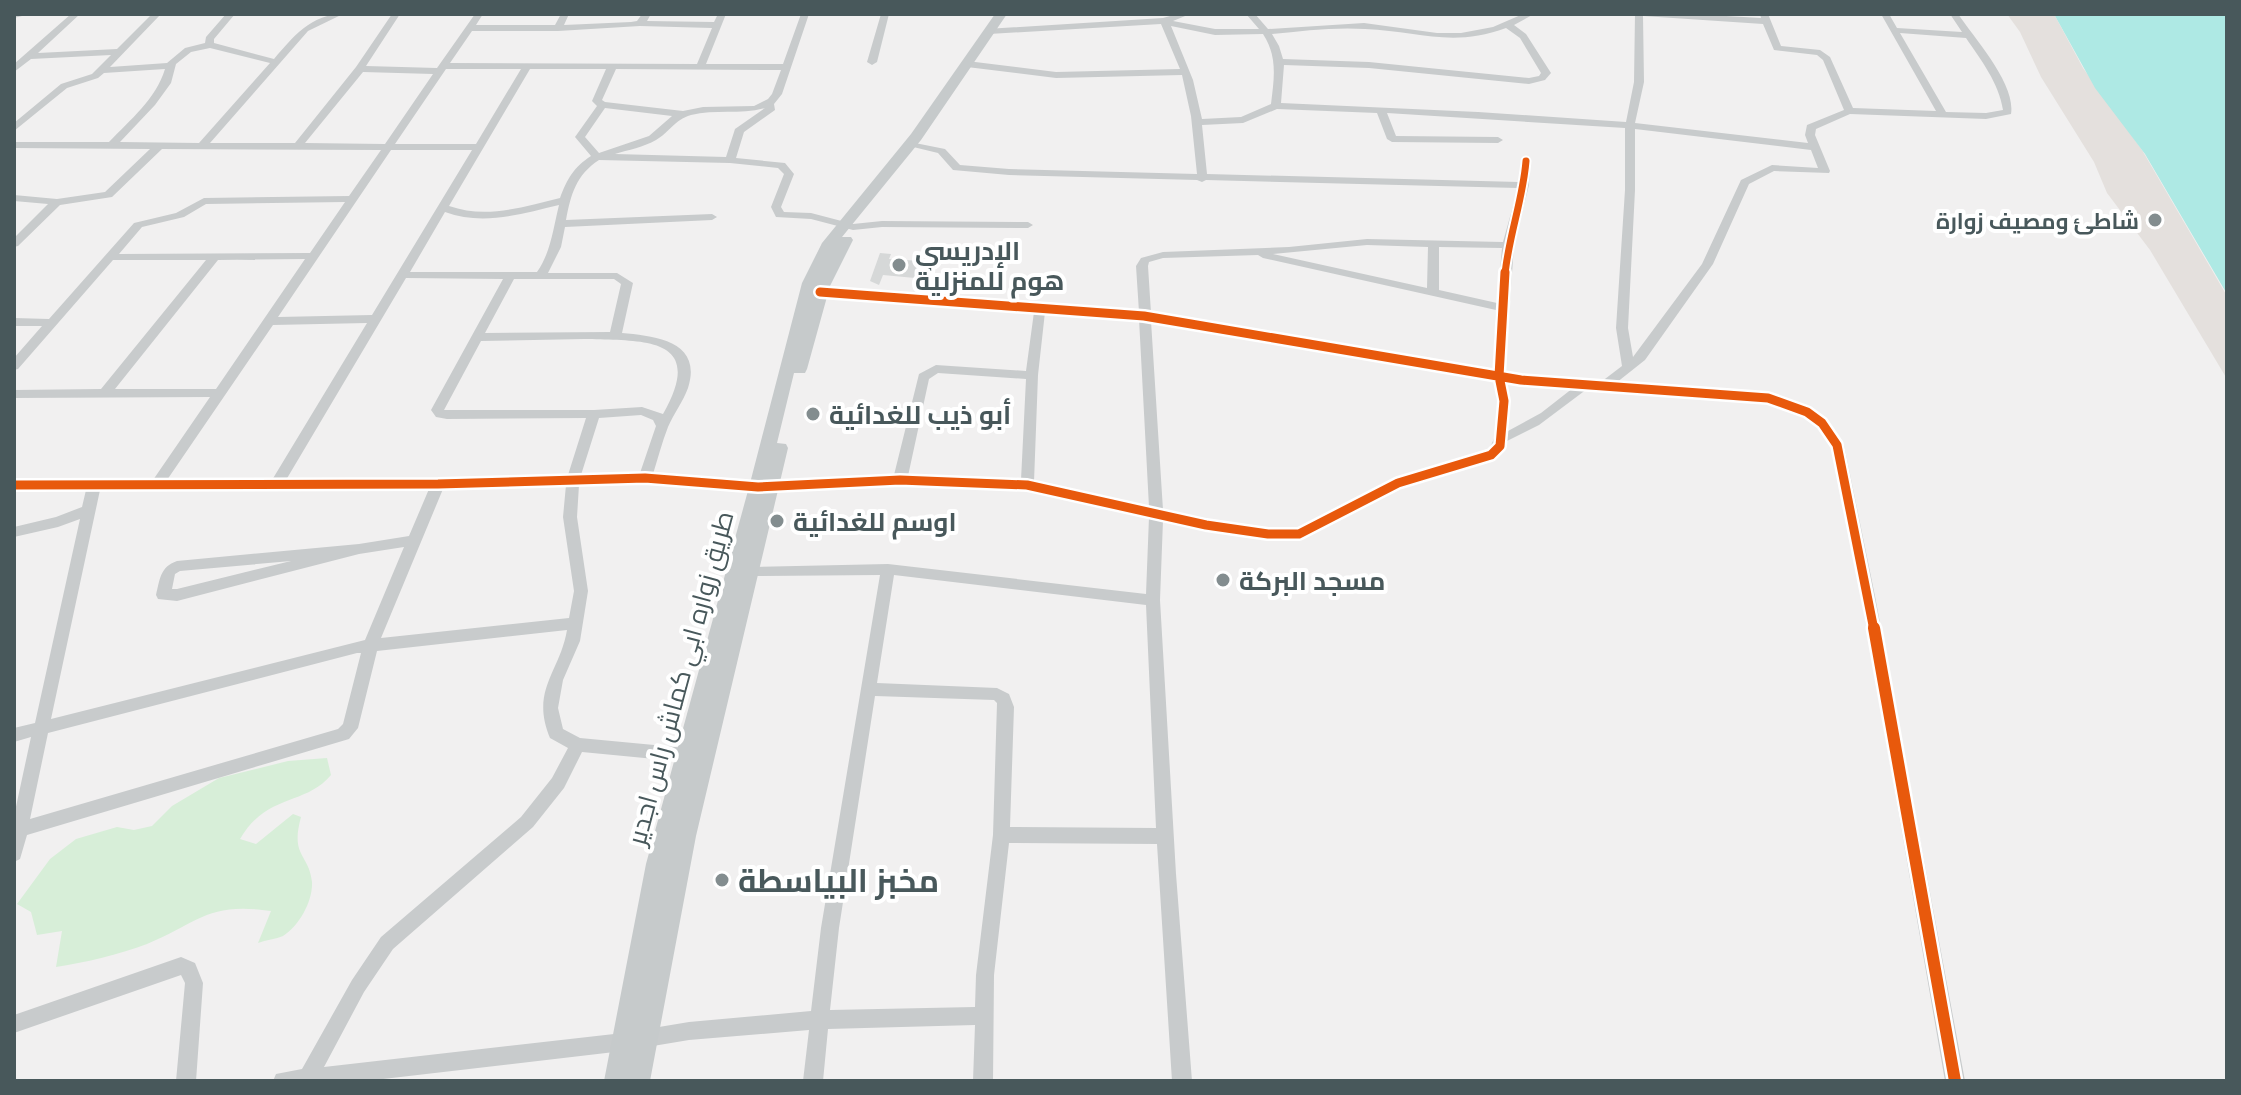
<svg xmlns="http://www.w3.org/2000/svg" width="2241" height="1095" font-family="Ubuntu,Cairo,sans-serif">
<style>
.green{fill:#d7eed8}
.sand{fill:#e4e0dd}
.water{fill:#aee9e4}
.building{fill:#d6d8d8}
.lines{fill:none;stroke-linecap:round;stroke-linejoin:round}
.minor{fill:#c8cbcc;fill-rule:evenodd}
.major{fill:#c6cacb;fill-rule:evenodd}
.cycleway-far2-casing{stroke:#fff;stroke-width:11}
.cycleway-far1-casing{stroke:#fff;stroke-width:14}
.cycleway-casing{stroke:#fff;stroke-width:17}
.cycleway-far2{stroke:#e8590c;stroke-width:7}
.cycleway-far1{stroke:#e8590c;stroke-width:9}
.cycleway{stroke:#e8590c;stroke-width:12}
.poi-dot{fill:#838d8f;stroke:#fff;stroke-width:3}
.labels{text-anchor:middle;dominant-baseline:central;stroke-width:8;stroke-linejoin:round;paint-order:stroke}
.far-poi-label{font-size:22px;font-weight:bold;fill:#48585b;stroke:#fff;text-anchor:end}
.poi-label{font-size:26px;font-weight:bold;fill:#48585b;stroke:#fff;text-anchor:start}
.street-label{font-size:26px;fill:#48585b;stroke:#fff}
.near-poi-label{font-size:32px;font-weight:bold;fill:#48585b;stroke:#fff;text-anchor:start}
</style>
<rect width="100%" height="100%" fill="#f1f0f0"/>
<path class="green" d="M327 758 331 775C305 806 267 793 240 839L256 844 293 814 301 817C290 857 309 853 312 882 313 901 299 926 283 936 276 939 266 940 258 943L271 911C207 902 200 922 147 944 117 955 88 962 56 967L62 931 37 935 31 912 17 904 50 859 76 839 117 827 134 830 152 826 172 806 219 778 288 761Z"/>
<path class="sand" d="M2007 14H2054L2083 68 2142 150 2227 296V379L2150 250 2107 193 2094 162 2041 77 2020 32Z"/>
<path class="water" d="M2054 14H2227V294L2145 154 2095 88Z"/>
<path class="building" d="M880 253 891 254 889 259 921 261 915 278 883 275 879 285 870 281Z"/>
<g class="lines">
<path class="minor" d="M14 14H30L14 18Z
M71 14H80L38 53 117 49 152 14H161L110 67 167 63 185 48 205 43 206 37 226 14H235L214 39V43L274 59C293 37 311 14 343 14L308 31 210 143H295L356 67 392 14H400L366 66 437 68 475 14H483L476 25H555L561 14H569L564 25 631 22 637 21 642 14H651L647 21 714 22 718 14H726L706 64H783L801 14H809L782 94 774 104 775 110 744 132 736 158 785 163 794 174 781 207 784 212 811 213 853 224 882 221 1028 222 1033 225 1028 228 882 227 853 230 811 219 776 217 771 207 784 174 778 168 730 163 599 160C576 175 571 194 566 220L712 214 717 217 712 220 565 227 561 247 548 273H617L633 283 622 333C655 336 703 341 688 388 683 402 674 413 668 427 662 442 658 458 653 474L758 482 894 475 919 374 936 365 1026 371 1034 312 820 296 814 292 816 289 1139 312 1136 266 1141 258 1163 252 1289 247 1367 239 1503 242 1518 188 1206 180 1202 182 1197 180 1009 175 953 170 938 153 905 145 910 142 945 149 960 165 1009 169 1197 174 1191 116 1182 75 1056 78 967 67 962 64 967 61 1056 72 1180 69 1161 24 989 34 986 33V29L1163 18 1177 14H1190L1173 21 1215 29H1259L1246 14H1255L1268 29 1364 23 1437 33H1461L1493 27 1523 14H1534L1514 25 1526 34 1551 73 1545 80 1529 84 1369 68 1284 65 1281 103 1478 112 1626 122 1634 82 1635 14H1691L1761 18 1760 14H1768L1781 46 1820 50 1830 57 1853 108 1936 111 1881 14H1889L1897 28 1962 32 1950 14H1958C1975 39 2016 84 2011 114L1986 119 1850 114 1816 129 1815 135 1830 171 1829 173 1774 171 1749 184 1713 264 1645 360 1616 383 1768 394 1811 409 1827 420 1844 445 1875 596 1965 1081H1945L1861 596 1831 446 1817 426 1803 415 1767 402 1587 389 1539 425 1507 441 1505 449 1496 458 1403 486 1299 539H1268L1206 530 1163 520 1160 600 1176 874 1192 1081H1172L1157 844 1009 843 994 975 993 1081H973L975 1025 828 1029 823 1081H803L809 1030 689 1040 623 1051 366 1081H273L276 1074 302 1069 352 980 381 937 521 817 552 778 568 748 550 738C530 690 560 672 567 630L377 651 358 728 349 739 27 835 20 859 14 862V816L31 737 14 742V728L35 723 80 519 58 527 14 537V527L56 517 82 507 86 490H14V480H153L210 397 14 398V390L101 389 206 260H113L18 369 14 370V358L42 326H14V318L49 319 134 223 176 213 204 198 349 196 381 150 162 149 112 197 60 205 18 246 14 247V238L48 204 14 201V195L57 199 105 192 150 149 14 148V142H109C130 120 156 99 165 69L104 73 98 78 67 88 14 131V123L61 84 92 74 111 55 31 59 14 72V64ZM1643 16 1763 24 1774 50 1817 55 1823 60 1844 110 1807 125 1805 135 1808 143 1635 123 1644 82ZM640 26 712 28 697 64 450 63 472 31H558ZM1171 26 1215 35 1263 34C1278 57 1274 79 1271 104L1241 117 1202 119 1193 80ZM1506 28 1520 38 1541 73 1539 76 1529 78 1369 62 1283 59 1279 46 1272 34C1303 31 1334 27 1365 29 1418 31 1452 48 1506 28ZM1900 33 1966 38C1981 60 1999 83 2003 110L1986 113 1946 112ZM210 48 270 63 199 143 120 142 155 105 171 83 176 64 191 52ZM446 69H521L476 144H395ZM530 69H606L592 101 597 106 575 137 591 156C574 167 567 179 560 198 523 207 486 219 449 206ZM616 69 781 70 772 94 768 99 754 106 703 107 683 111 605 102 602 100ZM363 72 433 74 385 144 305 143ZM605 108 672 116 649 136 599 153 585 137ZM765 108 735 129 726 157 615 154C628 150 644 147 656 140 669 133 674 120 691 115 715 109 741 115 765 108ZM1277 109 1377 113 1387 139 1392 142 1498 143 1503 140 1498 137 1396 136 1387 113 1625 128V190L1616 328 1622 366 1601 382 1505 373 1514 245 1529 185 1530 159 1521 161 1519 182 1207 174 1202 125 1243 123ZM1635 129 1811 150 1818 168 1772 165 1741 180 1702 264 1633 357 1628 328 1635 190ZM391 150H472L372 315 278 317ZM345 202 310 253 119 254 142 227 184 217 206 204ZM559 205C553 229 551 252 537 272H410L445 212C483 226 521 214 559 205ZM1367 245 1428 247 1427 288 1273 254ZM1439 247 1502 248 1497 303 1439 290ZM1258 255 1263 258 1496 310 1493 371 1151 313 1148 266 1149 262 1163 258ZM305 259 216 389H115L218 260ZM406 278 503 279 431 410 436 417 447 419 586 418 568 475 438 479 286 480ZM514 279H614L621 284 610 332 485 333ZM1045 312 1139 319 1149 507 1034 482 1038 375ZM1151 321 1494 379C1498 400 1502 436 1486 452L1393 480 1297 529H1268L1206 520 1163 510ZM367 323 272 480H167L273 325ZM584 339C641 341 708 335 663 414L642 407 594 410H444L481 341ZM938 373 1026 379 1021 480 908 476 929 379ZM1506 382 1573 388 1541 413 1508 431 1510 401ZM641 415 653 420 656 426 640 473 581 475 599 418ZM645 483 758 492 900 485 1027 490 1149 517 1146 594 888 564 747 567 745 571 747 575 752 576 880 575 821 928 811 1011 689 1022 623 1033 324 1067 364 992 393 949 533 827 564 788 582 752 686 762 692 760 694 755 692 750 686 748 580 738 563 729 558 708 563 680 580 641 588 591 577 517 579 485ZM566 485 563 517 574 591 569 618 381 638 443 489ZM161 489H429L409 536 359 544 177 561C160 567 160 579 156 595L158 599 177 601 359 554 404 547 365 640 51 719 100 490ZM291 561 177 589H172L175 574 180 571ZM894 575 1146 605 1156 828 1010 827 1014 707 1009 694 997 688 877 683ZM357 653H361L343 724 338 729 30 819 48 733ZM875 696 994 700 997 703 993 835 976 975 975 1007 830 1010 839 928Z
M881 14H889L877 62 872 65 867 62Z
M181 957 195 963 203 983 196 1081H176L185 983 181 975 14 1033V1015Z"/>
<path class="major" d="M995 14H1007L921 140 842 237H851L853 240 830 286 807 369 805 373H794L777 443 786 444 788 448 696 836 650 1081H604L646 864 749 487 802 283 822 243 911 134Z"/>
<g class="cycleway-far2-casing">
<path id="cycleway-far2" d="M1505 274C1509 235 1523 199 1526 161"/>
</g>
<g class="cycleway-far1-casing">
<path id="cycleway-far1" d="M820 292 1144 316 1521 380 1768 398 1807 412 1822 423 1837 445 1874 630
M14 485 438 484 645 478 758 487 900 480 1027 485 1206 525 1268 534H1299L1398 483 1491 455 1500 446 1504 401 1499 376 1505 272"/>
</g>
<g class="cycleway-casing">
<path id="cycleway" d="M1874 628 1955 1081"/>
</g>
<use href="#cycleway-far2" class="cycleway-far2"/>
<use href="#cycleway-far1" class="cycleway-far1"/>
<use href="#cycleway" class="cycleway"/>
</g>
<g class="poi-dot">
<circle cx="2155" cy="220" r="8"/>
<circle cx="899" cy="265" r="8"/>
<circle cx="813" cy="414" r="8"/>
<circle cx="777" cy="521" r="8"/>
<circle cx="1223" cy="580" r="8"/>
<circle cx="722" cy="880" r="8"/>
</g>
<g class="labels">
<g class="far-poi-label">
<text x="2139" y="220">شاطئ ومصيف زوارة</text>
</g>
<g class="poi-label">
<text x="915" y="250">الإدريسي<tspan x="915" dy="30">هوم للمنزلية</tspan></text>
<text x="829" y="414">أبو ذيب للغدائية</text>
<text x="793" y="521">اوسم للغدائية</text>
<text x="1239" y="580">مسجد البركة</text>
</g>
<g class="street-label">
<text transform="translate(680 678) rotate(-75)">طريق زواره ابي كماش راس اجدير</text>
</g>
<g class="near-poi-label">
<text x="738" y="880">مخبز البياسطة</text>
</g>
</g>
<rect width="2241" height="1095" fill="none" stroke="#48585b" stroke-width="32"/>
</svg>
